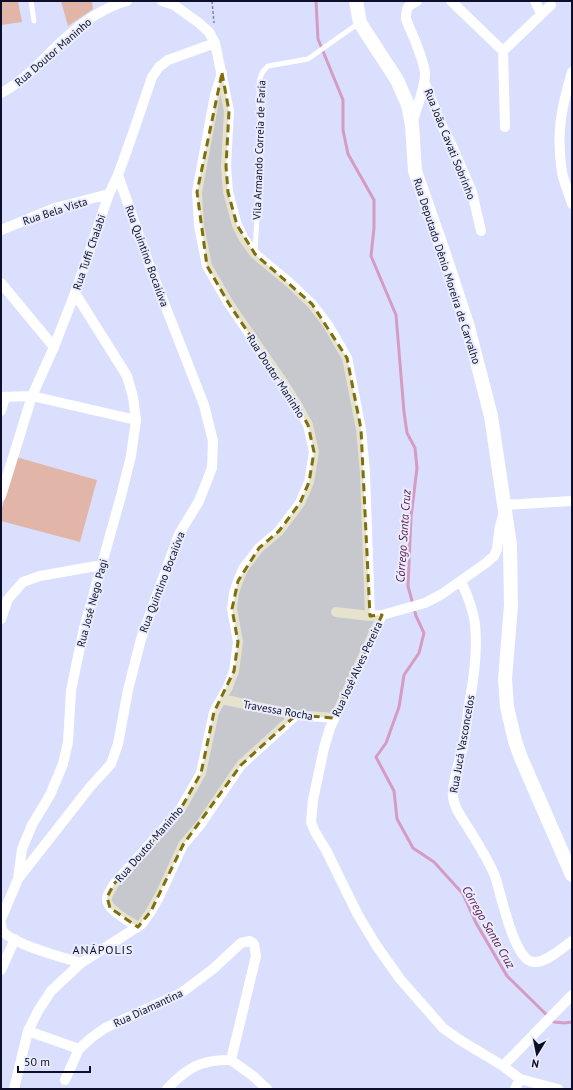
<svg xmlns="http://www.w3.org/2000/svg" width="573" height="1090" font-family="'PT Sans',sans-serif">
<style>
.green{fill:#e1b6a8}
.lines{fill:none;stroke-linecap:round;stroke-linejoin:round}
.stream{stroke:#d59bc2;stroke-width:3}
.path{stroke:#8185a2;stroke-width:1.5;stroke-dasharray:3 2;stroke-linecap:butt}
.lane{stroke:#fff;stroke-width:5}
.street{stroke:#fff;stroke-width:10}
.secondary{stroke:#fff;stroke-width:14}
.marked{fill:#7e6e0c;fill-opacity:0.2;stroke:#7e6e0c;stroke-width:3;stroke-dasharray:8 5;stroke-linejoin:round}
.labels{text-anchor:middle;dominant-baseline:central;stroke-width:4;stroke-linejoin:round;paint-order:stroke}
.street-label{font-size:11px;fill:#0d0e29;stroke:#eaedfd}
.water-label{font-size:12px;font-style:italic;fill:#581448;stroke:#eaedfd}
.neighbourhood-label{font-size:12px;letter-spacing:1px;fill:#0d0e29;stroke:#eaedfd}
</style>
<rect width="100%" height="100%" fill="#dadffe"/>
<path class="green" d="M1 1H18L22 22 1 25Z
M61 1H92L93 9 68 26Z
M16 457 97 480 80 542 1 521V512Z"/>
<g class="lines">
<path class="stream" d="M316 1 318 39 343 100V130L348 154 374 200V228L371 256 396 315 404 412 407 433 415 448 417 468 411 517 408 586 416 616 424 633 419 653 404 675 399 707 386 743 376 757 394 791 397 819 413 848 434 862 463 894 476 923 507 976 554 1022 564 1023 572 1022"/>
<path class="path" d="M212 1 214 23"/>
<path class="lane" d="M31 1 34 21
M255 251C257 215 260 179 261 143 261 122 257 100 260 79 261 73 264 70 268 66L308 59 359 23"/>
<path class="street" d="M162 1 174 5 199 23 209 32 215 43 229 111 226 166 228 192 237 225 244 239 255 254 290 283 312 304 328 325 347 358 361 429 365 473 370 616 382 615 425 603 442 594 486 563 494 556 497 549 500 526 504 512
M451 1 503 51 505 127
M535 1 541 14
M503 51 551 5
M572 72C561 109 556 134 562 172 564 183 569 193 572 204
M424 81 442 126 452 146 472 192 481 231
M1 93C24 81 41 61 60 43 79 25 101 8 127 1
M413 121C416 109 426 85 425 73 423 56 412 35 406 19 406 8 407 6 417 1
M1 230 55 208 109 194
M1 283 54 347
M1 397 32 396 136 420
M1 411 5 397
M1 496 32 396 54 347 75 293 109 194 118 175 133 133 152 77 159 67 168 60 215 43
M504 505 572 501
M461 581C467 594 473 608 475 624 478 652 473 683 468 711 467 723 465 735 463 747 460 759 451 785 453 797 454 808 461 816 467 826 477 842 488 859 495 876 501 894 513 954 530 961 542 967 563 947 572 941
M336 612 370 616
M382 615 330 728 324 748 313 800 311 822 315 832 326 850 358 915 376 945 400 979 443 1028 460 1040 503 1066 520 1079 558 1089
M1 619 8 599 23 582 40 576 102 565
M221 699 296 715 334 718
M18 879 90 787 111 764 118 744 128 690 141 639 179 534 199 501 212 468 213 441 204 405 150 267 118 175
M1 919 18 879 22 849 32 825 50 795 63 764 68 742 71 691 74 676 84 628 121 496 131 456 136 420 133 397 127 376 75 293
M1 924C1 925 2 929 2 930 10 944 65 958 81 963
M138 927C129 921 105 909 107 898 108 893 112 888 114 884L180 810 201 773 214 712 228 687 234 671 238 642 232 609 234 593 238 581 243 569 259 548 279 531 300 503 309 482 314 452 308 425 297 405 282 381 229 304 207 266 199 226 197 192 215 95 222 73
M1 970 15 939
M28 1031 79 1049
M231 1060 253 1076 267 1089
M503 1066 572 995
M65 1080 79 1049 91 1038 105 1028 181 993 213 969 241 943 250 941 254 944 256 956 231 1060
M14 1089 28 1031 38 1011 51 991 81 963 142 924 151 911 160 895 183 845 200 825 241 765 296 715
M167 1089C187 1068 201 1059 231 1060
M515 1089 520 1079"/>
<path class="secondary" d="M356 1 360 23 397 80 408 105 412 125 415 171 444 254 468 327 491 416 510 545 511 605 505 679 507 707 515 741 521 758 572 875"/>
</g>
<path class="marked" d="M222 73 229 111 226 166 228 192 237 225 255 254 312 304 347 358 361 429 370 616 382 615 334 718 296 715 241 765 183 845 151 911 138 927 110 908 107 897 114 884 180 810 201 773 214 712 234 671 238 642 232 609 238 581 259 548 279 531 300 503 309 482 314 452 308 425 297 405 229 304 207 266 197 192Z"/>
<g class="labels">
<g class="street-label">
<text transform="translate(53 52) rotate(-41)">Rua Doutor Maninho</text>
<text transform="translate(450 144) rotate(68)">Rua João Cavati Sobrinho</text>
<text transform="translate(259 150) rotate(-88)">Vila Armando Correia de Faria</text>
<text transform="translate(55 211) rotate(-18)">Rua Bela Vista</text>
<text transform="translate(89 252) rotate(-71)">Rua Tuffi Chalabi</text>
<text transform="translate(147 256) rotate(70)">Rua Quintino Bocaiúva</text>
<text transform="translate(447 271) rotate(72)">Rua Deputado Dênio Moreira de Carvalho</text>
<text transform="translate(276 376) rotate(57)">Rua Doutor Maninho</text>
<text transform="translate(162 582) rotate(-69)">Rua Quintino Bocaiúva</text>
<text transform="translate(92 603) rotate(-75)">Rua José Nego Pagi</text>
<text transform="translate(357 669) rotate(-65)">Rua José Alves Pereira</text>
<text transform="translate(278 710) rotate(10)">Travessa Rocha</text>
<text transform="translate(462 744) rotate(-80)">Rua Jucá Vasconcelos</text>
<text transform="translate(149 844) rotate(-49)">Rua Doutor Maninho</text>
<text transform="translate(148 1008) rotate(-25)">Rua Diamantina</text>
</g>
<g class="water-label">
<text transform="translate(403 536) rotate(-86)">Córrego Santa Cruz</text>
<text transform="translate(489 927) rotate(60)">Córrego Santa Cruz</text>
</g>
<g class="neighbourhood-label">
<text x="103" y="949">ANÁPOLIS</text>
</g>
</g>
<rect width="573" height="1090" fill="none" stroke="#0d0e29" stroke-width="4"/>
<g transform="translate(537 1054) rotate(190)" stroke="#eaedfd" stroke-width="3" paint-order="stroke">
<path d="M0-3L7 15L0 10L-7 15Z" fill="#0d0e29"/>
<text y="-6" font-size="11" font-weight="bold" text-anchor="middle" fill="#0d0e29">N</text>
</g>
<path d="M18 1066v6h72v-6" fill="none" stroke="#0d0e29" stroke-width="2"/>
<text x="24" y="1066" font-size="12" fill="#0d0e29" stroke="#eaedfd" stroke-width="3" paint-order="stroke">50 m</text>
</svg>
